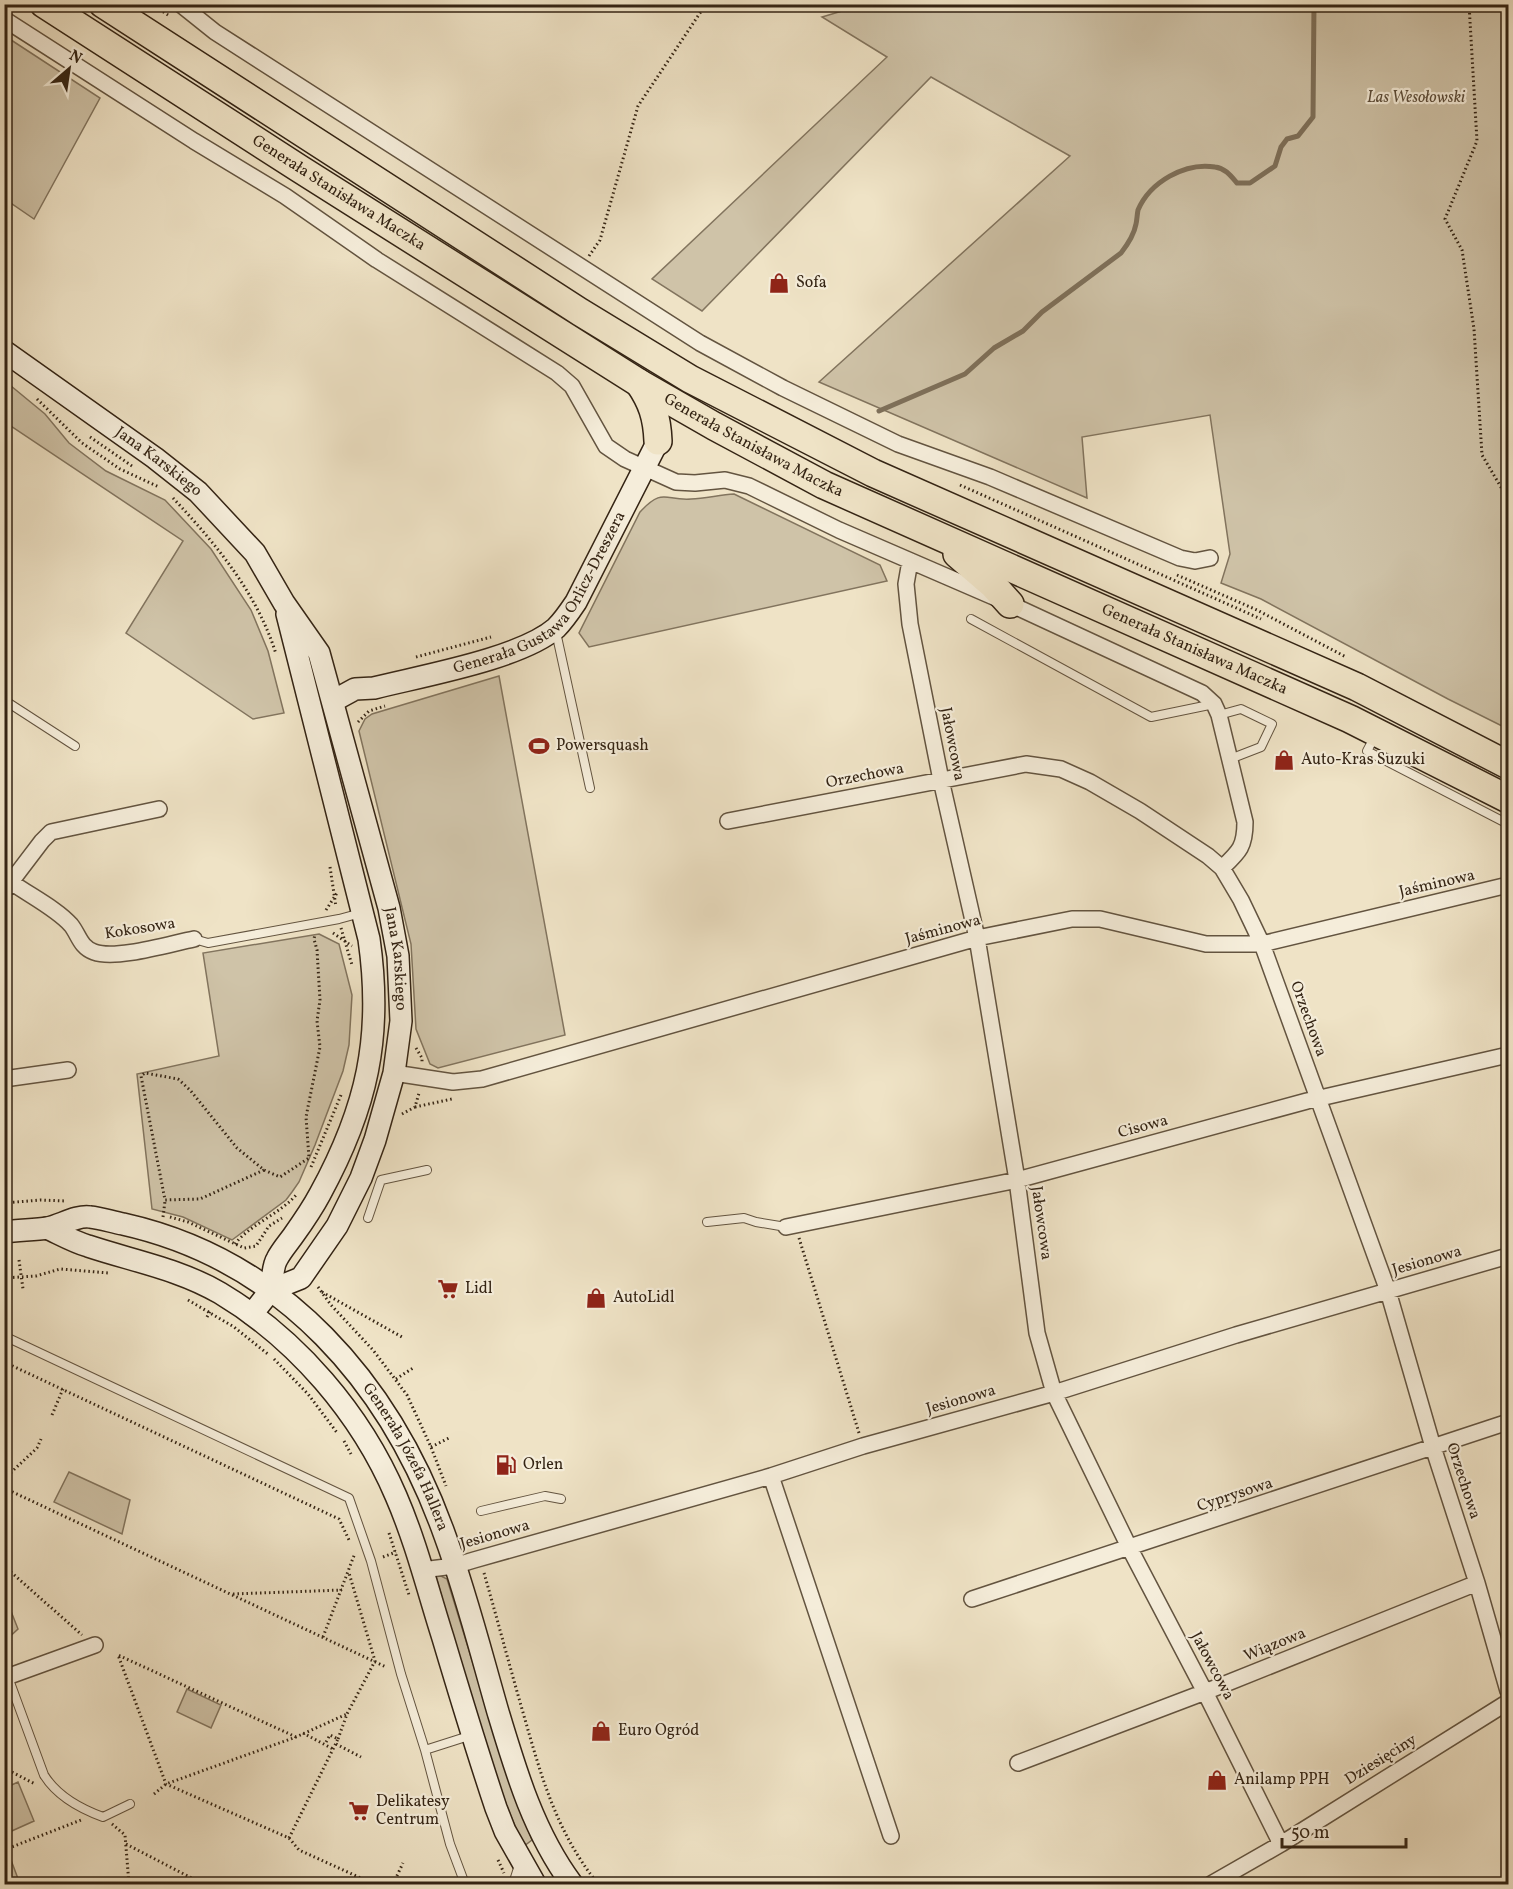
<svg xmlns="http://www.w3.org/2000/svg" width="1513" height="1889" font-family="Vollkorn,serif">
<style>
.green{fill:#cfc3a8;stroke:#82745e;stroke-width:1.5}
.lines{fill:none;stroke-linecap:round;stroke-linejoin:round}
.stream{stroke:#7e705a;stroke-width:5}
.lane-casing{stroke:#635440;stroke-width:10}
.street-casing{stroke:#635440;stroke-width:18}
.secondary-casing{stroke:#342414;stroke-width:24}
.highway-casing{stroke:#342414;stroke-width:30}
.path{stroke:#342414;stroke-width:3;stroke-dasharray:1.5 3;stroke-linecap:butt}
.lane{stroke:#f5edda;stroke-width:8}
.street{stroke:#f5edda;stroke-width:15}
.secondary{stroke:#f5edda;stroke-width:21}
.highway{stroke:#efe3c6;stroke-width:27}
.labels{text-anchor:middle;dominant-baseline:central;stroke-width:4.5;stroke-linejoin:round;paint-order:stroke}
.park-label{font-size:16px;font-style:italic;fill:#5b4c39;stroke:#f5edda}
.street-label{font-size:16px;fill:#342414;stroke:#f5edda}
.poi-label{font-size:16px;fill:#342414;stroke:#f5edda;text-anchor:start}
</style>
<rect width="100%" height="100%" fill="#efe3c6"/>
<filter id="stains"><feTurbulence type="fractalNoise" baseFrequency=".00333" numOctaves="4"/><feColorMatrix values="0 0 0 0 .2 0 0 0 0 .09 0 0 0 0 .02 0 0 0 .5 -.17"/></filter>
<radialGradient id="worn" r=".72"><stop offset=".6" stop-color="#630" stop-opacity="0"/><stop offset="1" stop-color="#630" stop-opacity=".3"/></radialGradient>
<path class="green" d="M862 5H1508V729L1448 699 1261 599 1221 583 1230 554 1210 415 1082 437 1087 498 819 382 1070 156 931 77 702 311 652 279 887 57 822 17Z
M5 36 100 98 34 219 5 199Z
M5 381 45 414 69 443 106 471 165 500 211 549 251 610 268 651 284 713 253 719 126 633 183 541 5 422Z
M734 494 880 565 887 581 589 647 579 633 640 512C663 487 665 501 691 499 706 498 720 495 734 494Z
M499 676 565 1035 438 1068 430 1064 416 1029 411 944 359 731 365 719 372 714Z
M319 934 339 944 352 995 349 1045 343 1071 315 1145 299 1182 292 1192 286 1200 232 1240 183 1217 152 1209 137 1074 219 1056 203 953Z
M69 1472 130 1500 122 1534 54 1502Z
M435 1573 447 1579 507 1774 532 1840 524 1846C484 1760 461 1664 435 1573Z
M5 1596 18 1629 5 1641H4Z
M187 1689 221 1705 211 1728 177 1712Z
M18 1782 34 1821 5 1834V1788Z
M11 1860 20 1884H5V1863Z"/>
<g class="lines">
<path class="stream" d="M879 411 965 374 994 348 1023 331 1042 312 1121 253C1128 244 1134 235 1136 224 1137 220 1137 215 1138 210 1150 182 1185 162 1215 167 1225 168 1231 176 1237 183H1250L1275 166 1281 147 1287 139 1298 136 1313 117 1314 4"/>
<g class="lane-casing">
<path id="lane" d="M971 619 1151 717 1214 704
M556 632 590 788
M4 700 75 746
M1219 715 1241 709 1272 724 1261 747 1230 759
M1375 736 1367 751 1508 824
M194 939 208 943 339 919 361 913
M368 1218 381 1180 427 1170
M707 1222 744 1218 756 1222 786 1227
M4 1336 349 1498 371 1561 401 1674 425 1750 450 1844 465 1884
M481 1511 545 1496 561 1499
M8 1677 44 1775C57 1796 81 1809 103 1817L130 1804
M425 1750 472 1735
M513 1884 519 1865"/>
</g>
<g class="street-casing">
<path id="street" d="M180 4 215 32 700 343 783 388 898 444 990 477 1180 558 1195 561 1210 558
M4 19 194 141 285 196 377 260 557 373 572 386 606 446 625 459 676 482 695 483 725 480 749 486 839 530 1010 604 1202 693 1214 704 1219 715 1245 822C1245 847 1239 852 1222 868
M910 561 906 584 910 624 941 780 977 938 1017 1180 1037 1333 1054 1393 1130 1549 1205 1692 1281 1844
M728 821 1026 764 1061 769 1090 782 1140 811 1208 856 1222 868 1241 900 1262 944 1388 1291 1433 1447 1477 1583 1508 1691
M11 882C29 895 57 909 71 925 79 935 80 947 94 952 116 960 169 944 194 939
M4 891 42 841 51 832 159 809
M394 1073 453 1082 482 1079 977 938 1072 919H1100L1206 944H1262L1508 885
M4 1079 68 1070
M786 1227 1017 1180 1307 1101 1508 1055
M771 1476 891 1836
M422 1570 454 1566 474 1560 771 1476 863 1446 1054 1393 1236 1335 1508 1256
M972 1599 1508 1422
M4 1678 95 1645
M1018 1763 1205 1692 1477 1583
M1211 1884 1281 1844 1508 1702"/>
</g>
<g class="secondary-casing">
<g id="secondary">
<path id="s1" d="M4 351 155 458 198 492 255 553 284 603 319 653 389 908 398 956 401 1021 394 1073 375 1140 361 1178 337 1226 301 1278 271 1290 252 1314"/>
<path id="s2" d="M333 701 355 689 374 688C421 676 520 659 556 628 564 620 570 611 576 602L658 441"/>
<path d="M47 1228C60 1234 74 1242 88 1246 133 1261 179 1269 220 1293 297 1339 361 1414 396 1496 416 1542 428 1591 443 1638 460 1695 477 1751 496 1808L505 1831 535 1884"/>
<path id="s3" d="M4 1232C19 1230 34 1230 48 1228 61 1225 77 1215 90 1217 101 1218 112 1222 123 1224 284 1260 391 1384 445 1536 466 1593 481 1653 498 1712 516 1772 534 1833 572 1884"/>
<path d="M271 1290C273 1280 272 1267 277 1259 281 1251 288 1243 293 1236 303 1222 312 1209 320 1194 367 1108 383 1037 369 939L287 614"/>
</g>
</g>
<g class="highway-casing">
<g id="highway">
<path id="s4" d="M44 4 300 169 639 383 714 426 824 485 1350 719 1508 799"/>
<path d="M103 4 580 312 690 379 873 473 1357 687 1508 765"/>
<path d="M639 383C652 402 657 417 658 441"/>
<path d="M957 554 993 585 1010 604"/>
</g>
</g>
<path class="path" d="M152 4 168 15
M1469 4 1477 141 1445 219 1462 250 1474 329 1482 455 1508 499V560
M589 256 600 240 638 106 706 4
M37 399 82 443 120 469 159 487
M90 437 132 466
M960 485 1261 619
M173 498C216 544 257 593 276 654
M1177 575 1257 610 1346 657
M416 657 491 637
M358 722 369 711 385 706
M330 867 336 907
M326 910 337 893
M341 928 352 965
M333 933 352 946
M416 1048 422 1058V1063
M415 1107 452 1099
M402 1114 415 1107 419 1093
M311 1167 341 1095
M264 1170 200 1199 165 1200 141 1076 145 1073 178 1079 190 1090 237 1148 264 1170 280 1177 309 1158 306 1117 320 1047 317 1021 320 1000 317 950 314 939 315 934
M4 1203 40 1200 66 1201
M163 1217 165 1201
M170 1217 188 1222 244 1248 256 1246 269 1226 282 1218
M799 1238 859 1433
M235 1244C249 1225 280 1214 297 1194
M19 1260 23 1289
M4 1278 36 1276 60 1269 108 1273
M318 1287 331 1305 373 1350 407 1395 431 1447 446 1486
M322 1292 402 1337
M188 1300 234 1327 269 1355
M207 1317 210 1311
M274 1359 308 1394 338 1434
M4 1362 339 1519 350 1542
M396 1379 413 1368
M52 1415 63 1389
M344 1441 351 1454
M431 1447 451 1437
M4 1479 37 1448 41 1439
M4 1488 386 1667
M389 1533 409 1595
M383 1557 396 1552
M4 1566 82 1635
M484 1573C497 1618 509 1664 522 1709 541 1775 555 1830 598 1884
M233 1594 342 1590
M323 1637 355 1553
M303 1733 333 1749
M296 1737 118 1655 166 1784 289 1838 299 1850 374 1884
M338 1739 347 1714 375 1661 349 1573
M336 1744 361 1757
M4 1768 35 1784
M154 1794 166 1784 296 1737 347 1714
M112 1824 125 1835 129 1884
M289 1838 338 1739 330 1735 325 1744
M126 1844 203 1884
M4 1850 81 1820
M498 1860 504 1873
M393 1884 403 1863
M497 1884V1879"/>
<use href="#lane" class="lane"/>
<use href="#street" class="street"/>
<use href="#secondary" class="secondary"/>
<use href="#highway" class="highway"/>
</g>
<defs>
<g id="shop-bare" transform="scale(1.62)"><path d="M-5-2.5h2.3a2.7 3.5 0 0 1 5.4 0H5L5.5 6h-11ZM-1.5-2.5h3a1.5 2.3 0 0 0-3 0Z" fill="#8f2418" stroke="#f5edda" stroke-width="2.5" paint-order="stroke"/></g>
<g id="stadium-bare" transform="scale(1.62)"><path d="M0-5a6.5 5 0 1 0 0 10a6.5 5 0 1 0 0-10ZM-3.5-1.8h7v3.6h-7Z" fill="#8f2418" stroke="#f5edda" stroke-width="2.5" paint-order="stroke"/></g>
<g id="supermarket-bare" transform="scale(1.62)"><path d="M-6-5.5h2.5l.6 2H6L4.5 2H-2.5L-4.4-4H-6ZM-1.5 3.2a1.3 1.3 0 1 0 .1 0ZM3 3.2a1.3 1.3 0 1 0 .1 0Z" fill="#8f2418" stroke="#f5edda" stroke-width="2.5" paint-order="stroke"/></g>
<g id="fuel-bare" transform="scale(1.62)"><path d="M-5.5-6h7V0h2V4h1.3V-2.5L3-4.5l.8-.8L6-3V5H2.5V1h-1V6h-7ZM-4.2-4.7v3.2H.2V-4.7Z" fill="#8f2418" stroke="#f5edda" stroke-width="2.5" paint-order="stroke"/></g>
</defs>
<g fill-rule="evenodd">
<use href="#shop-bare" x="779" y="283"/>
<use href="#stadium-bare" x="539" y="746"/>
<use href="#shop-bare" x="1284" y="760"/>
<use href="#supermarket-bare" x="448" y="1289"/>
<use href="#shop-bare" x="596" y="1298"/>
<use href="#fuel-bare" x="506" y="1465"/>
<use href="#shop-bare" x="601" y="1731"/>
<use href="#shop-bare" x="1217" y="1780"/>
<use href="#supermarket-bare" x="359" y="1811"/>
</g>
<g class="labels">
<g class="park-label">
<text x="1416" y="98">Las Wesołowski</text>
</g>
<g class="street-label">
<text stroke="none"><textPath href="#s4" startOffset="350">Generała Stanisława Maczka</textPath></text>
<text stroke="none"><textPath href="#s4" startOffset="836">Generała Stanisława Maczka</textPath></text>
<text stroke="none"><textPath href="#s1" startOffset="190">Jana Karskiego</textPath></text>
<text stroke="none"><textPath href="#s2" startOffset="248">Generała Gustawa Orlicz-Dreszera</textPath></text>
<text stroke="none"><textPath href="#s4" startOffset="1322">Generała Stanisława Maczka</textPath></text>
<text transform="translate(952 744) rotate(79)">Jałowcowa</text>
<text transform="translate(865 776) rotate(-11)">Orzechowa</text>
<text transform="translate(1437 884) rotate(-13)">Jaśminowa</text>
<text transform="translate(140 929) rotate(-9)">Kokosowa</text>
<text transform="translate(943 930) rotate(-15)">Jaśminowa</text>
<text stroke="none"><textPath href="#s1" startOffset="758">Jana Karskiego</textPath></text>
<text transform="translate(1308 1019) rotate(70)">Orzechowa</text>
<text transform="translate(1143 1127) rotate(-15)">Cisowa</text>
<text transform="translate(1041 1223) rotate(82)">Jałowcowa</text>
<text transform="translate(1427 1261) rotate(-16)">Jesionowa</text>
<text transform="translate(961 1400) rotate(-16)">Jesionowa</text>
<text stroke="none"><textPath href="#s3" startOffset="502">Generała Józefa Hallera</textPath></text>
<text transform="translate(1463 1481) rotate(72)">Orzechowa</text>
<text transform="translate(1235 1495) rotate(-18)">Cyprysowa</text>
<text transform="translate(495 1535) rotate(-16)">Jesionowa</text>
<text transform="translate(1275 1645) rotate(-22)">Wiązowa</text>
<text transform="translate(1212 1666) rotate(62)">Jałowcowa</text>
<text transform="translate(1381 1760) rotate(-32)">Dziesięciny</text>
</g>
<g class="poi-label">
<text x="796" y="283">Sofa</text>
<text x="556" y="746">Powersquash</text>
<text x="1301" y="760">Auto-Kras Suzuki</text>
<text x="465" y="1289">Lidl</text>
<text x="613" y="1298">AutoLidl</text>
<text x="523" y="1465">Orlen</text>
<text x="618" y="1731">Euro Ogród</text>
<text x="1234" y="1780">Anilamp PPH</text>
<text x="376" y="1802">Delikatesy<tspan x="376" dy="18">Centrum</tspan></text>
</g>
</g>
<rect width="1513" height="1889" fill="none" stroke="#efe3c6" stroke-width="24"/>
<rect x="6" y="6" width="1501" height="1877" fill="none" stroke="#342414" stroke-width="3"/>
<rect x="12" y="12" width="1489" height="1865" fill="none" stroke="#342414" stroke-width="1.5"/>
<g transform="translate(69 69) rotate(29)" stroke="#f5edda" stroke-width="4.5" paint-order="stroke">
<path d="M0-4.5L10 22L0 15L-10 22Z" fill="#342414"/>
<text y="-9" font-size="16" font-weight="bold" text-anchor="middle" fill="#342414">N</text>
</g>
<path d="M1282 1838v9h124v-9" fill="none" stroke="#342414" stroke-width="3"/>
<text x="1291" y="1838" font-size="18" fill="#342414" stroke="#f5edda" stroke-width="4.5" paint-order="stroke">50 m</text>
<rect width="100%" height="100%" filter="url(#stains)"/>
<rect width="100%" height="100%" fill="url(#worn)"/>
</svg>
